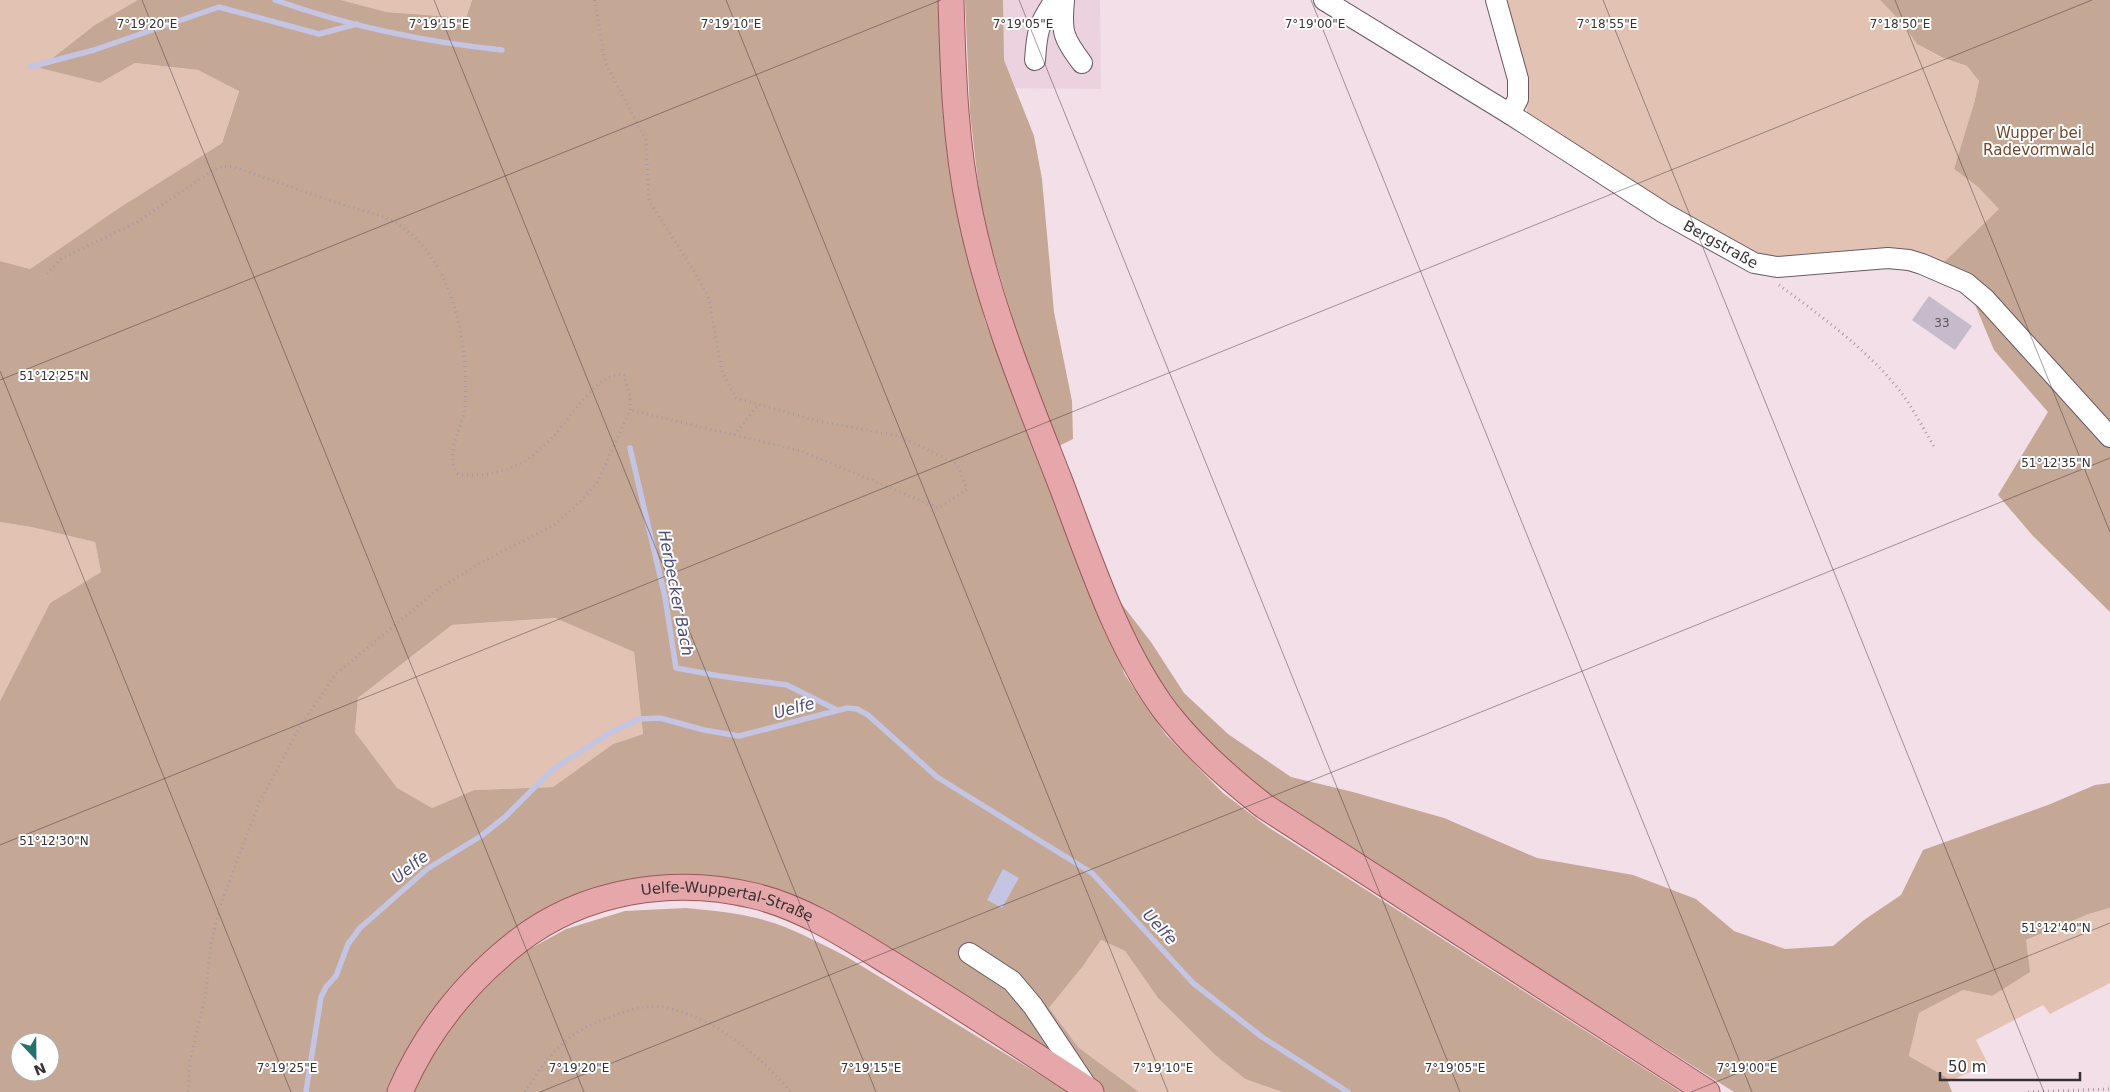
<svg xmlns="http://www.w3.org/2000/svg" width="2110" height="1092" font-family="'DejaVu Sans',sans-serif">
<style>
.built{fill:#ecd2df}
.green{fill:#e2c3b3}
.forest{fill:#c5a796;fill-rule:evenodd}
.water{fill:#c4c4e3}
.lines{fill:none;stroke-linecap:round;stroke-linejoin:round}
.stream{stroke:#c4c4e3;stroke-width:5.5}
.building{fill:#c6bbca}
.minor-casing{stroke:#6a5962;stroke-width:22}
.major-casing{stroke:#9d575b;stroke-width:27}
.path{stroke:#a99aa0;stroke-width:3;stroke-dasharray:1 4;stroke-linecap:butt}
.minor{stroke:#fff;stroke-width:20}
.major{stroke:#e5a7a9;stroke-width:25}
.ticks{fill:none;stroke:#383134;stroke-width:1;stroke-opacity:0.45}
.labels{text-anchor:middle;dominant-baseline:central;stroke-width:4;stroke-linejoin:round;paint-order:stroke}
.number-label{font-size:12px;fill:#5c545a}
.park-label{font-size:15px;fill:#74472d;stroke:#fff}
.street-label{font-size:15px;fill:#383134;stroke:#fff}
.water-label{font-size:16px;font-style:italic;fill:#4e4c79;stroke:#fff}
.ticks-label{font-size:12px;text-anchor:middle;fill:#383134;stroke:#fff;stroke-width:4;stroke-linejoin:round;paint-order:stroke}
</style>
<rect width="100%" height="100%" fill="#f3dfe8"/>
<path class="built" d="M991 0H1100L1101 89 994 88Z"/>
<path class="green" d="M0 0H139L91 29 41 68 100 83 135 63 198 70 239 90 222 143 119 208 30 269 0 261Z
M341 0H472L466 18 387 12Z
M1499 0H1880L1906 27 2110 0 2009 207 1988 71 1917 44 1942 58 1967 66 1979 81 1974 103 1954 169 1978 187 2000 209 1937 269 1766 262 1528 121 1524 87Z
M0 522 31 527 95 542 101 572 50 603 0 701Z
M555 618 634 652 643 734 613 744 553 787 474 790 432 808 396 788 355 732 358 698 452 625Z
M2110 908V983L2050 1014 2043 1005 1976 1040 1988 1064 1948 1082 1946 1077 1909 1056 1919 1013 1963 990 1992 996 2026 940 2089 914Z
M1101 940 1125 951 1158 998 1215 1055 1245 1079 1282 1092H1139L1079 1048 1049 1008 1083 966Z"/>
<path class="forest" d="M138 0H341L387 12 466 18 472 0H942L971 262 985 321 1125 675 1166 735 1223 793 1268 827 1681 1092H1282L1245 1079 1215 1055 1158 998 1125 951 1101 940 1083 966 1049 1008 1079 1048 1139 1092H1091L805 915 656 887 509 948 400 1092H0V701L50 603 101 572 95 542 31 527 0 522V261L30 269 119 208 222 143 239 91 198 70 135 63 100 83 40 68 95 25ZM555 618 634 652 643 734 613 744 553 787 474 790 432 808 397 788 355 732 358 698 452 625ZM20 1042H50V1072H20Z
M965 0H1003L1004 60 1034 136 1042 179 1054 312 1072 401 1073 439 1059 446 1017 333 982 216 970 113Z
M1880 0H2110V612L2033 536 1998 495 2048 412 1994 350 1966 283 1937 269 1999 209 1978 187 1954 169 1974 103 1979 81 1967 66 1943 58 1917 44 1904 25Z
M1110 589 1151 642 1184 693 1228 734 1291 777 1353 792 1444 818 1537 858 1633 875 1696 899 1734 931 1785 949 1833 946 1864 920 1901 895 1923 850 2048 805 2095 785 2110 783V908L2089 914 2026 940 2030 972 1992 996 1963 990 1919 1013 1909 1056 1946 1077 1952 1092H1734L1276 802 1236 772 1192 725 1149 665Z
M686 908C717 911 748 914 777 924 801 933 824 945 847 957L1068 1092H405L473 993 515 957 566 929 625 911Z"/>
<path class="water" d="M1003 869 1019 878 1002 908 987 900Z"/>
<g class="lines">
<path class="stream" d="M275 0C348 26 425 42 502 50
M30 67 94 50 219 7 319 34 357 24
M630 448 665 597 676 668 720 676 787 685 837 710
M306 1092 321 997 326 987 336 976 348 944 360 928 427 869 481 836 505 817 552 770 610 733 639 719 660 718 704 730 739 736 847 708 857 709 868 715 937 777 1092 873 1193 983 1262 1037 1348 1092"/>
</g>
<path class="building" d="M1929 296 1972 326 1955 350 1912 320Z"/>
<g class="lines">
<g class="minor-casing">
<g id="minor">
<path d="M1064 0C1061 32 1063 38 1082 63"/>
<path id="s1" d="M1324 0 1510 114 1664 213 1754 263 1777 267 1888 258 1909 260 1922 264 1966 283 1985 299 2110 437"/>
<path d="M1496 0 1518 79V99L1510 114"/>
<path d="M1035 60C1037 31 1038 25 1055 0"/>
<path d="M969 953 1012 981 1033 1006 1087 1087"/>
</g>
</g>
<g class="major-casing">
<g id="major">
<path d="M951 0C953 71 955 143 970 213 989 305 1025 392 1059 479 1089 557 1117 647 1167 713 1195 749 1228 778 1264 806L1707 1092"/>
<path id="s2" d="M400 1092C426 1032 466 982 517 942 584 890 674 876 755 896 804 908 848 937 890 963 958 1004 1024 1048 1091 1092"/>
</g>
</g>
<path class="path" d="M595 0 605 62 646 140 649 201 696 274 709 299 722 372 736 398 818 421 899 436 957 464 967 489 939 508 801 451 630 410
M47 274 61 259 137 222 212 171 223 166 234 167C269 179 303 192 338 203 361 211 386 214 405 229 455 267 469 347 465 406 463 429 443 453 458 474 481 478 508 472 528 459 537 452 546 444 554 436 569 420 599 369 624 375L630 396V410L597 483 580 502 554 525 482 562 437 590 336 674 302 723 259 803 220 906 211 944 205 999 190 1060 188 1092
M1779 285C1821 316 1872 353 1903 395 1915 412 1924 430 1935 448
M734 435 759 404
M525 1092C537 1073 550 1053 568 1039 580 1029 593 1023 608 1018 625 1011 645 1004 663 1007 713 1016 759 1055 791 1092
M2028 1092 2110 1089"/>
<use href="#minor" class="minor"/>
<use href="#major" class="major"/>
</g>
<path class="ticks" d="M142 0 584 1092M434 0 876 1092M726 0 1168 1092M1019 0 1460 1092M1311 0 1752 1092M1603 0 2044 1092M1895 0 2110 532M0 371 291 1092M0 380 941 0M0 845 2092 0M540 1092 2110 458M1691 1092 2110 923"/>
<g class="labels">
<g class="number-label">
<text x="1942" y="323">33</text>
</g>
<g class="park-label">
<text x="2039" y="133">Wupper bei<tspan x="2039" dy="17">Radevormwald</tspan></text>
</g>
<g class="street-label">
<text stroke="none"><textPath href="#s1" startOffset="466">Bergstraße</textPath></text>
<text stroke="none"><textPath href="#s2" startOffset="416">Uelfe-Wuppertal-Straße</textPath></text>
</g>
<g class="water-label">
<text transform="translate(676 593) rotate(79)">Herbecker Bach</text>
<text transform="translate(794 708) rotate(-15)">Uelfe</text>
<text transform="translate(410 867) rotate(-39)">Uelfe</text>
<text transform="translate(1160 927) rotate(47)">Uelfe</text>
</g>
</g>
<g class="ticks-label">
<text x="147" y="28">7°19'20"E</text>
<text x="439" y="28">7°19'15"E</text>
<text x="731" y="28">7°19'10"E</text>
<text x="1023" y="28">7°19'05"E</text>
<text x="1315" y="28">7°19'00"E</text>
<text x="1607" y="28">7°18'55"E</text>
<text x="1900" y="28">7°18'50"E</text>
<text x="54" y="380">51°12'25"N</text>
<text x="2056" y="467">51°12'35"N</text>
<text x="54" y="845">51°12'30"N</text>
<text x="2056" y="932">51°12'40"N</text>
<text x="287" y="1072">7°19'25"E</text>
<text x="579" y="1072">7°19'20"E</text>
<text x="871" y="1072">7°19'15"E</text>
<text x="1163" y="1072">7°19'10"E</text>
<text x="1455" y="1072">7°19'05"E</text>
<text x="1747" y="1072">7°19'00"E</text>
</g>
<g transform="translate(35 1057) rotate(158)"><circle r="24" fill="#ffffff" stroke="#afadae"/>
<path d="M0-4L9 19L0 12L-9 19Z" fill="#26706d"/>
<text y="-8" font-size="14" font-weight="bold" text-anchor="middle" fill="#383134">N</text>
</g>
<path d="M1940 1072v8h140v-8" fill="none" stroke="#383134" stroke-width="2.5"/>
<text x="1948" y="1072" font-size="15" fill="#383134" stroke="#ffffff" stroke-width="4" paint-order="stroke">50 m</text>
</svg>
